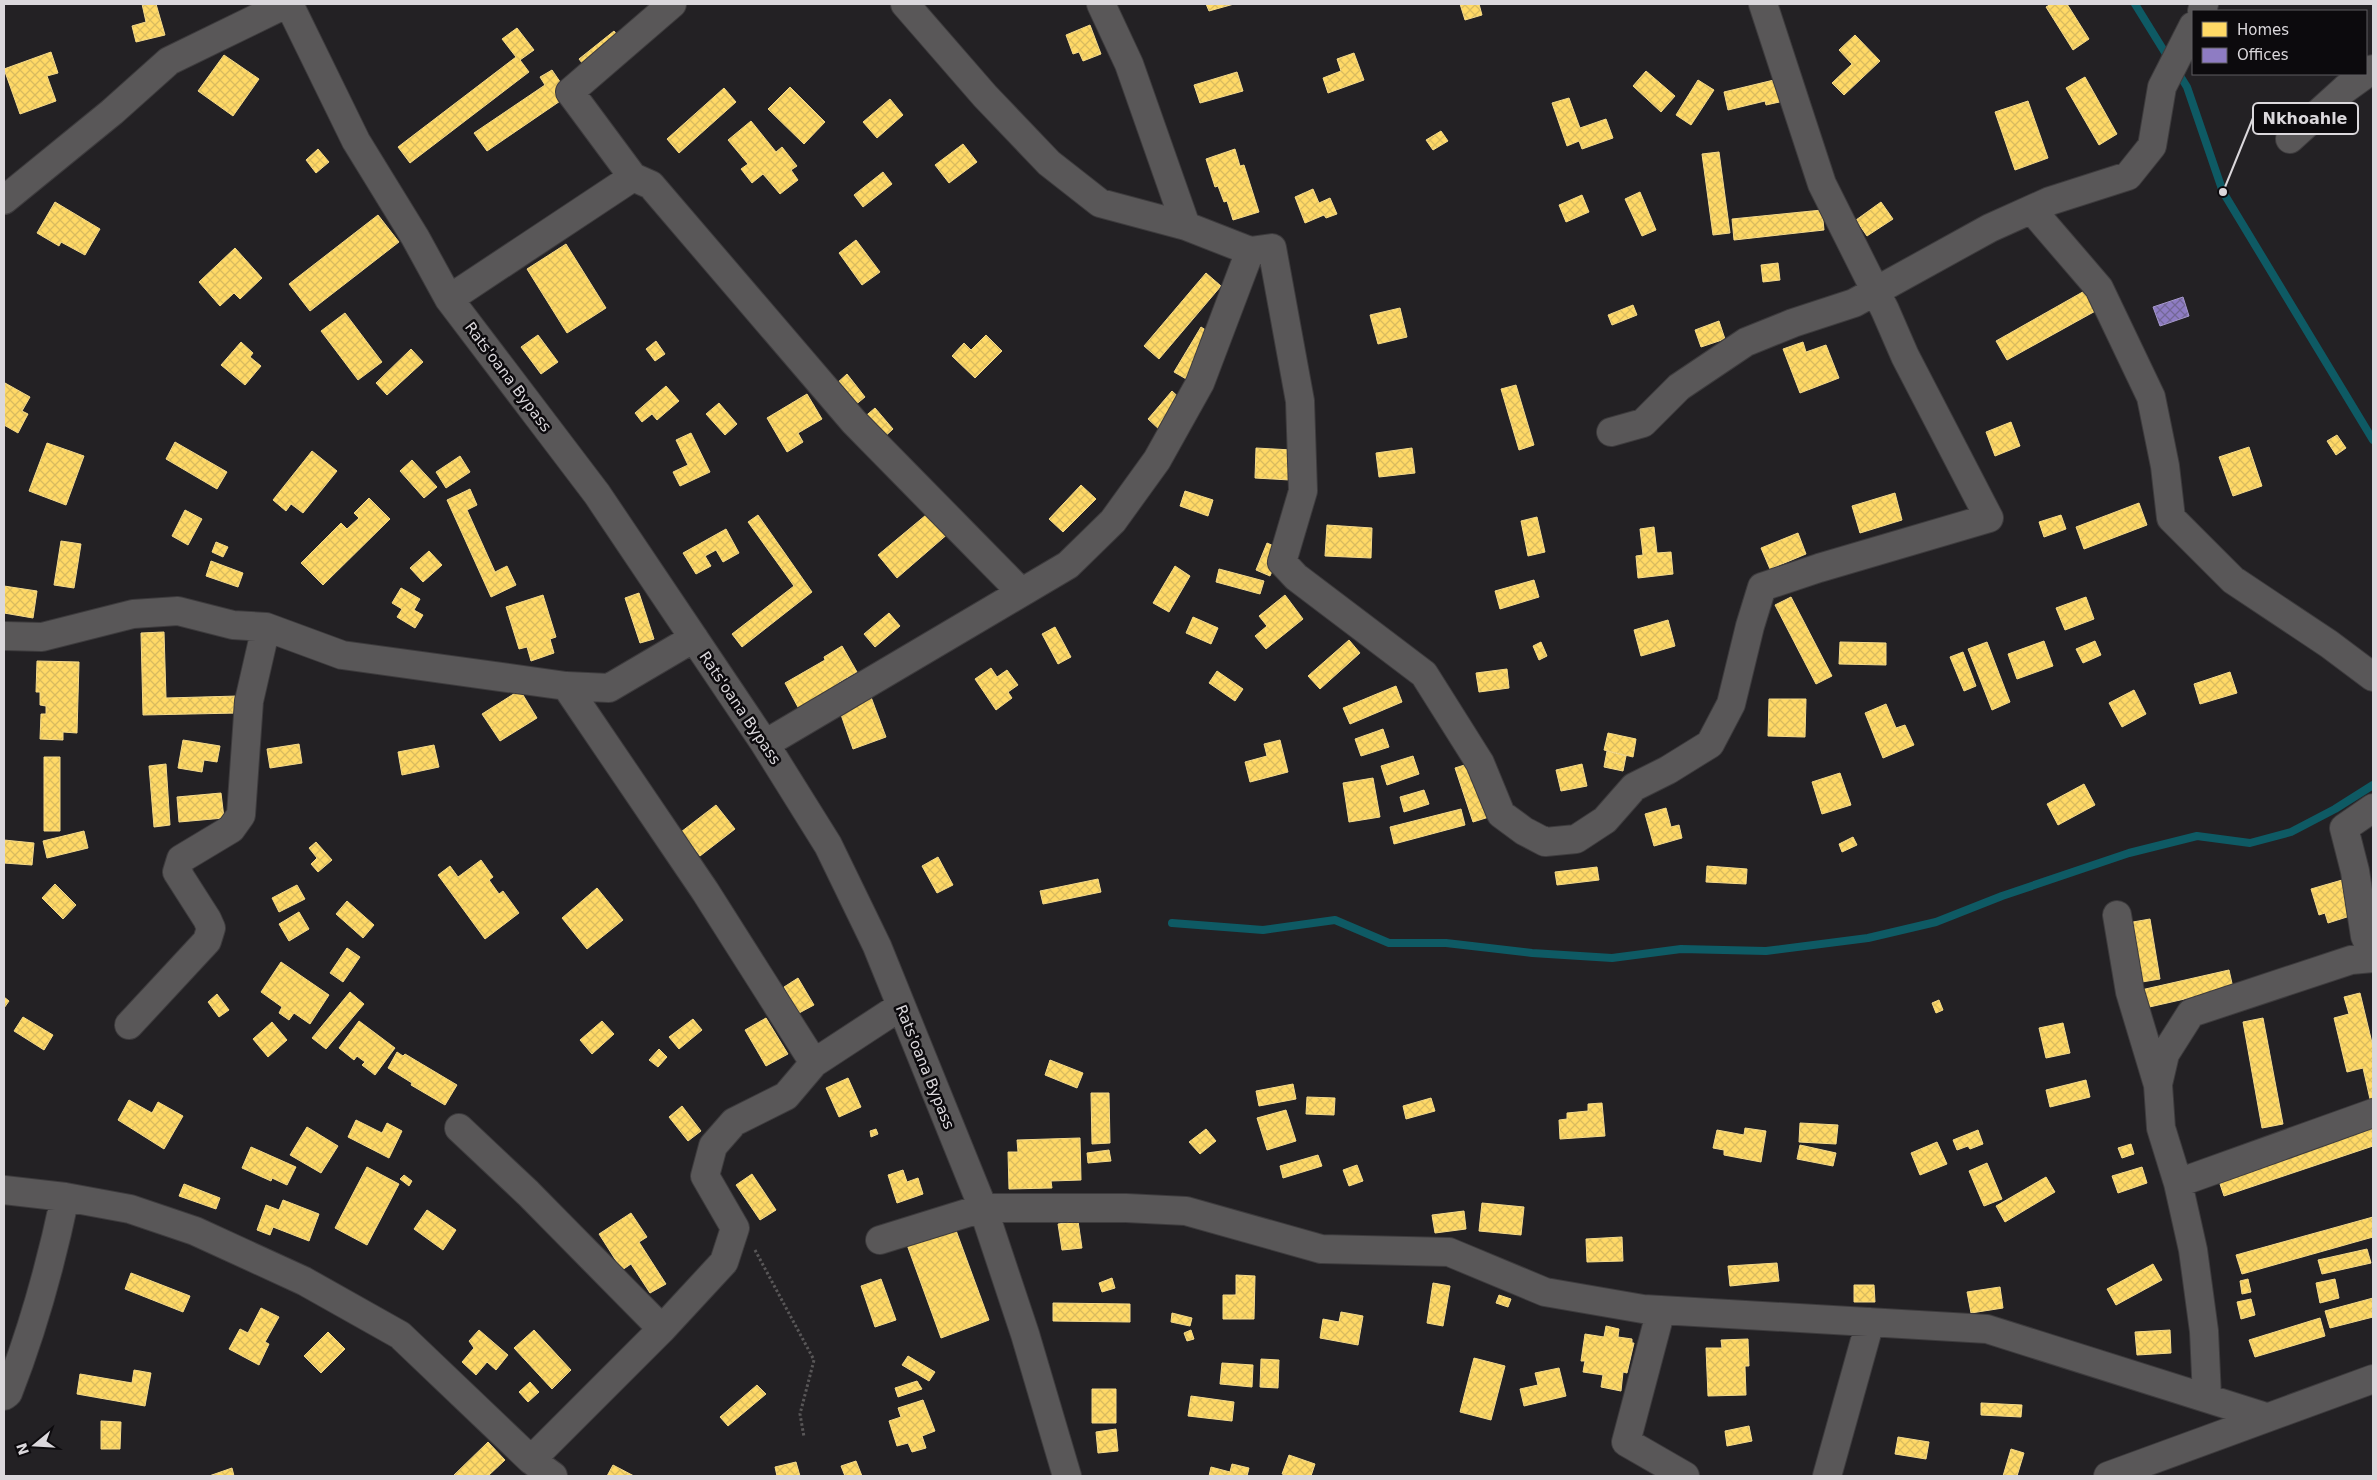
<svg xmlns="http://www.w3.org/2000/svg" width="2377" height="1480" font-family="'DejaVu Sans',sans-serif">
<style>
.homes{fill:url(#homes-cross-hatch);stroke:#f4d989}
.offices{fill:url(#offices-cross-hatch);stroke:#a598ca}
.lines{fill:none;stroke-linecap:round;stroke-linejoin:round}
.stream{stroke:#0e5a64;stroke-width:8}
.minor-casing{stroke:#3d3b3d;stroke-width:30}
.path{stroke:#595758;stroke-width:3;stroke-dasharray:2.5 2.5;stroke-linecap:butt}
.minor{stroke:#595758;stroke-width:28}
.labels{text-anchor:middle;dominant-baseline:central;stroke-width:5;stroke-linejoin:round;paint-order:stroke}
.street-label{font-size:15px;fill:#dbd8dc;stroke:#0c0a0d}
.leader{fill:none;stroke:#dbd8dc;stroke-width:2}
.callout-dot{fill:#dbd8dc;stroke:#0c0a0d;stroke-width:2}
.callout{fill:#0c0a0d;stroke:#dbd8dc;stroke-width:2}
.callout-label{font-size:16px;text-anchor:middle;font-weight:bold;fill:#dbd8dc}
</style>
<defs>
<pattern id="homes-cross-hatch" width="8" height="8" patternUnits="userSpaceOnUse" patternTransform="scale(1.25)"><rect width="8" height="8" fill="#ffd966"/><path d="M0 0l8 8M0 8l8-8" fill="none" stroke="#d9bb5f"/></pattern>
<pattern id="offices-cross-hatch" width="8" height="8" patternUnits="userSpaceOnUse" patternTransform="scale(1.25)"><rect width="8" height="8" fill="#8e7cc3"/><path d="M0 0l8 8M0 8l8-8" fill="none" stroke="#736796"/></pattern>
</defs>
<rect width="100%" height="100%" fill="#232124"/>
<path class="homes" d="M142 4H156L165 35 136 42 132 26 146 22Z
M1206 4H1234L1209 11Z
M1460 4H1479L1482 15 1465 20Z
M2051 4H2067L2089 39 2073 50 2046 7Z
M1090 25 1101 54 1083 61 1079 52 1073 54 1066 35Z
M517 28 534 50 520 60 529 72 410 163 398 147 516 57 502 39Z
M614 31 624 44 589 72 579 59Z
M1855 35 1880 61 1844 95 1832 83 1852 64 1839 50Z
M51 52 58 73 47 76 56 101 20 114 4 69Z
M1354 53 1364 80 1328 93 1323 78 1341 71 1337 59Z
M224 55 259 79 233 116 198 91Z
M552 70 569 95 487 151 474 133 545 85 540 77Z
M1646 71 1675 96 1661 112 1633 86Z
M1237 72 1243 91 1200 103 1194 85Z
M2085 77 2117 134 2099 145 2066 88Z
M1778 79 1784 101 1766 105 1765 101 1728 110 1724 92Z
M1698 80 1714 90 1691 125 1676 115Z
M790 87 825 122 804 144 768 109Z
M724 88 736 102 679 153 667 139Z
M1569 98 1580 128 1606 119 1613 138 1582 149 1579 141 1567 146 1552 103Z
M890 99 903 115 877 138 863 122Z
M2028 101 2048 158 2015 170 1995 112Z
M751 121 776 152 782 147 797 166 791 170 798 180 780 194 763 174 752 183 741 169 748 164 728 140Z
M1441 131 1448 141 1433 150 1426 140Z
M963 144 977 162 949 183 935 165Z
M318 149 329 162 316 173 306 160Z
M1235 149 1240 166 1244 165 1259 212 1233 220 1227 201 1224 202 1218 186 1215 187 1206 159Z
M1719 152 1730 233 1713 235 1702 154Z
M883 172 892 184 863 207 854 195Z
M1313 189 1319 203 1330 198 1337 214 1326 218 1324 215 1305 223 1295 197Z
M1640 192 1656 230 1642 236 1625 199Z
M1582 195 1589 212 1566 222 1559 205Z
M55 202 100 229 85 255 61 242 59 246 37 233Z
M1881 202 1893 219 1867 236 1856 220Z
M1822 210 1824 230 1734 240 1732 219Z
M378 215 399 242 310 311 289 284Z
M856 240 880 272 862 285 839 253Z
M566 244 606 308 567 333 527 269Z
M235 248 262 278 240 299 234 293 220 306 199 282Z
M1778 263 1780 280 1763 282 1761 265Z
M1206 273 1221 286 1159 359 1144 346Z
M2088 289 2099 309 2007 360 1996 341Z
M1633 305 1637 315 1612 325 1608 315Z
M1400 308 1407 337 1378 344 1370 315Z
M345 313 382 362 358 380 321 331Z
M1719 321 1725 339 1701 347 1695 330Z
M1201 327 1215 336 1188 380 1174 372Z
M538 335 558 362 541 374 521 347Z
M986 335 1002 351 975 378 952 356 964 343 971 350Z
M656 341 665 354 655 361 646 349Z
M241 342 253 353 250 357 261 366 245 385 221 365Z
M1803 342 1806 352 1826 345 1839 378 1800 393 1783 349Z
M411 349 423 362 387 395 376 383Z
M847 374 865 397 854 406 836 384Z
M5 383 30 397 22 411 28 414 18 433 4 425Z
M1516 385 1534 445 1519 450 1501 389Z
M666 386 679 401 657 420 652 414 642 422 635 413Z
M1172 391 1185 403 1161 431 1148 419Z
M807 394 822 419 798 433 803 442 787 452 767 418Z
M719 403 737 424 725 435 706 414Z
M875 408 893 429 881 440 862 419Z
M2011 422 2020 446 1995 456 1986 432Z
M691 433 710 472 680 486 673 472 688 465 676 440Z
M2337 435 2346 448 2336 455 2327 441Z
M175 442 227 472 217 489 166 459Z
M47 443 84 456 66 505 29 491Z
M2249 447 2262 486 2233 496 2219 457Z
M1256 448 1292 450 1290 480 1255 478Z
M1412 448 1415 473 1379 477 1376 453Z
M312 451 337 471 303 513 291 504 286 511 273 500Z
M460 456 470 472 446 488 436 472Z
M412 460 437 487 424 498 400 471Z
M1081 485 1096 499 1063 532 1049 519Z
M470 489 477 505 467 510 495 572 507 566 516 585 491 597 447 500Z
M1185 491 1213 500 1208 516 1180 506Z
M1895 493 1902 520 1860 533 1852 506Z
M369 498 390 519 323 585 301 563 341 523 347 529 359 518 354 513Z
M2139 503 2147 525 2084 549 2076 527Z
M185 510 202 519 188 545 172 536Z
M932 510 950 532 897 578 878 555Z
M758 515 812 592 742 647 732 634 794 586 748 522Z
M2061 515 2066 529 2044 537 2039 522Z
M1537 517 1545 552 1528 556 1521 521Z
M1327 525 1372 528 1371 558 1325 556Z
M1654 527 1657 553 1671 552 1673 574 1638 578 1636 556 1643 555 1640 529Z
M726 529 739 553 723 562 716 550 705 556 711 566 696 574 683 553Z
M1798 533 1806 554 1770 569 1761 548Z
M61 541 81 544 74 588 54 585Z
M216 542 228 547 223 557 212 552Z
M1267 543 1281 549 1270 576 1256 570Z
M429 551 442 565 423 582 410 568Z
M211 561 243 573 238 587 206 576Z
M1175 566 1190 576 1169 612 1153 603Z
M1219 569 1264 581 1260 594 1216 582Z
M1534 580 1539 597 1500 609 1495 591Z
M4 586 37 591 33 618 4 613Z
M401 588 420 599 414 610 423 615 415 628 397 617 402 609 392 603Z
M639 593 654 639 640 643 625 598Z
M543 595 556 637 550 639 554 653 531 661 527 647 519 649 506 607Z
M1285 595 1303 619 1266 649 1255 636 1267 626 1259 616Z
M1791 597 1832 676 1816 684 1775 605Z
M2086 597 2094 619 2065 630 2056 608Z
M889 613 900 626 875 647 864 634Z
M1193 617 1218 628 1211 644 1186 633Z
M1668 620 1675 646 1641 656 1634 630Z
M1055 627 1071 657 1058 664 1042 634Z
M164 632 166 698 238 696V713L143 715 141 633Z
M1349 640 1360 653 1320 689 1308 676Z
M2044 641 2053 666 2017 679 2008 654Z
M2095 641 2101 655 2083 663 2076 649Z
M1541 642 1547 656 1539 660 1533 646Z
M1840 642 1886 643V665L1839 664Z
M1987 642 2010 702 1992 710 1968 649Z
M842 646 857 672 838 683 839 686 799 709 785 683 825 660 824 657Z
M1963 652 1976 686 1964 691 1950 657Z
M37 661 79 662 77 733 63 732V740L40 739 41 714H46V706L40 705V692H36Z
M991 668 997 677 1007 670 1018 685 1008 692 1012 698 996 710 975 679Z
M1507 669 1509 688 1479 692 1476 673Z
M1217 671 1243 689 1235 701 1209 683Z
M2230 672 2237 693 2200 704 2194 684Z
M1396 686 1402 702 1350 724 1343 708Z
M520 690 537 718 500 741 482 714Z
M2134 690 2146 714 2122 727 2109 703Z
M871 697 886 737 853 749 839 709Z
M1769 699H1806L1805 737 1768 736Z
M1886 704 1896 728 1905 725 1914 745 1883 758 1865 713Z
M1383 729 1389 747 1361 756 1355 739Z
M1608 733 1636 739 1633 757 1604 750Z
M183 740 220 746 217 762 204 760 202 772 178 768Z
M1280 740 1288 772 1250 782 1245 762 1267 756 1264 744Z
M299 744 302 763 270 768 267 749Z
M434 745 439 767 402 775 398 752Z
M1607 751 1626 756 1623 771 1604 767Z
M1413 756 1419 774 1387 785 1381 766Z
M44 757H60V831H44Z
M1471 763 1489 817 1473 822 1455 768Z
M166 764 170 825 154 827 149 766Z
M1582 764 1587 786 1561 791 1556 770Z
M1840 773 1851 805 1822 814 1812 782Z
M1373 778 1380 817 1349 822 1343 783Z
M2084 784 2095 805 2058 825 2047 804Z
M1424 790 1429 804 1404 812 1400 797Z
M221 793 224 818 179 822 177 797Z
M716 805 735 829 700 856 681 832Z
M1666 808 1671 827 1679 825 1682 838 1654 846 1645 814Z
M1461 809 1465 825 1394 844 1390 827Z
M84 831 88 848 47 858 43 841Z
M1853 837 1857 845 1842 852 1839 844Z
M4 840 34 843 32 865 4 863Z
M316 842 332 860 318 872 311 864 317 858 309 848Z
M938 857 953 885 937 893 922 866Z
M481 860 493 877 489 880 499 894 503 891 519 913 485 939 438 875 450 866 458 877Z
M1707 866 1747 869 1746 884 1706 882Z
M1597 867 1599 880 1557 885 1555 872Z
M2349 878 2350 916 2328 923 2325 913 2319 915 2311 889Z
M1098 879 1101 892 1043 904 1040 891Z
M55 884 76 905 63 919 42 898Z
M297 885 305 899 279 912 272 898Z
M597 888 623 920 587 949 562 918Z
M347 901 374 925 363 938 336 914Z
M299 912 309 929 289 941 279 924Z
M2150 919 2160 979 2142 982 2133 922Z
M347 948 360 957 343 982 330 973Z
M281 962 329 995 310 1024 294 1013 289 1020 279 1013 282 1007 261 992Z
M2229 970 2233 988 2145 1008 2141 990Z
M798 978 814 1005 799 1013 784 987Z
M350 992 364 1004 326 1049 312 1038Z
M2360 993 2373 1047 2372 1108 2363 1068 2347 1072 2334 1018 2349 1014 2344 997Z
M217 994 229 1010 219 1017 208 1002Z
M4 997 9 1001 4 1008Z
M1939 1000 1943 1010 1936 1013 1932 1003Z
M23 1017 53 1035 44 1050 14 1031Z
M766 1018 788 1054 766 1066 745 1030Z
M2263 1018 2283 1124 2262 1128 2243 1022Z
M693 1019 702 1030 679 1049 669 1037Z
M359 1021 395 1048 375 1075 362 1065 365 1062 357 1056 354 1060 339 1048Z
M602 1021 614 1034 592 1054 580 1040Z
M272 1022 287 1040 268 1057 253 1039Z
M2063 1023 2070 1053 2046 1058 2039 1028Z
M659 1049 667 1057 658 1067 649 1060Z
M397 1052 403 1056 405 1054 457 1085 445 1105 411 1085 412 1083 388 1068Z
M1050 1060 1083 1073 1077 1088 1045 1075Z
M848 1078 861 1107 839 1117 826 1088Z
M2086 1080 2090 1097 2050 1107 2046 1090Z
M1293 1084 1296 1099 1259 1106 1256 1091Z
M1091 1093H1109L1110 1143 1092 1144Z
M1307 1097 1335 1098 1334 1115 1306 1114Z
M1431 1098 1435 1111 1406 1119 1403 1106Z
M129 1100 152 1113 158 1102 183 1116 164 1149 118 1120Z
M1602 1103 1605 1136 1560 1139 1559 1120 1567 1119V1113L1588 1111V1104Z
M682 1106 701 1131 688 1141 669 1117Z
M1286 1110 1296 1141 1267 1150 1257 1118Z
M356 1120 382 1133 387 1123 402 1131 389 1158 348 1137Z
M1800 1123 1838 1125 1836 1144 1799 1142Z
M2373 1123V1146L2224 1196 2217 1175Z
M307 1127 338 1146 321 1173 290 1155Z
M1745 1128 1766 1131 1761 1162 1724 1155V1150L1713 1148 1717 1130 1744 1135Z
M876 1129 878 1134 871 1137 870 1131Z
M1206 1129 1216 1141 1200 1154 1189 1142Z
M1978 1130 1983 1144 1970 1149 1968 1146 1957 1150 1953 1140Z
M1080 1138 1081 1180 1051 1181 1052 1188 1009 1189 1008 1152H1018L1017 1140Z
M1937 1142 1947 1164 1920 1175 1911 1153Z
M2131 1144 2134 1154 2122 1158 2118 1148Z
M1800 1145 1836 1153 1833 1166 1797 1159Z
M251 1147 296 1167 287 1185 272 1178 271 1181 242 1168Z
M1109 1150 1111 1161 1088 1163 1087 1153Z
M1318 1155 1322 1166 1283 1178 1280 1166Z
M1987 1163 2002 1199 1984 1206 1969 1171Z
M1357 1165 1363 1181 1349 1186 1343 1170Z
M367 1167 399 1184 367 1245 335 1228Z
M2142 1167 2147 1183 2118 1193 2112 1176Z
M903 1170 907 1182 918 1178 923 1194 897 1203 888 1175Z
M752 1174 776 1210 760 1220 736 1185Z
M404 1175 412 1181 409 1186 400 1179Z
M2046 1177 2055 1192 2005 1222 1996 1206Z
M184 1184 220 1198 216 1209 179 1196Z
M283 1200 319 1214 309 1241 273 1227 270 1235 257 1230 266 1205 279 1210Z
M1482 1203 1524 1207 1521 1235 1479 1231Z
M427 1210 456 1230 443 1250 414 1229Z
M1464 1211 1466 1229 1435 1233 1432 1215Z
M631 1213 647 1237 639 1242 666 1284 650 1293 631 1264 622 1270 599 1234Z
M2373 1217V1237L2242 1274 2236 1255Z
M1078 1221 1082 1248 1062 1250 1058 1224Z
M954 1225 989 1320 941 1338 906 1242Z
M1622 1237 1623 1261 1587 1262 1586 1239Z
M2367 1249 2371 1263 2322 1274 2318 1260Z
M1777 1263 1779 1281 1730 1286 1728 1266Z
M2153 1264 2162 1280 2116 1305 2107 1289Z
M131 1273 190 1296 183 1312 125 1289Z
M1236 1275 1255 1276 1254 1319H1223V1295H1236Z
M1112 1278 1115 1288 1102 1292 1099 1283Z
M881 1279 896 1320 875 1327 861 1286Z
M2248 1279 2251 1292 2242 1294 2240 1281Z
M2335 1279 2339 1298 2320 1303 2316 1283Z
M1433 1283 1450 1286 1443 1326 1427 1323Z
M1854 1285H1874L1875 1302H1854Z
M2000 1287 2003 1308 1971 1313 1967 1292Z
M1499 1295 1511 1299 1508 1307 1496 1303Z
M2373 1298V1317L2330 1328 2325 1311Z
M2251 1299 2255 1315 2241 1319 2237 1302Z
M1053 1303 1130 1304V1322L1053 1321Z
M261 1308 279 1317 265 1342 269 1344 259 1365 229 1349 240 1329 248 1333Z
M1341 1312 1363 1316 1358 1345 1320 1338 1323 1319 1339 1322Z
M1172 1313 1192 1318 1190 1326 1171 1322Z
M2320 1318 2325 1336 2255 1357 2249 1340Z
M1606 1326 1619 1329 1618 1337 1632 1339V1343H1634L1627 1373 1623 1372 1621 1391 1601 1387 1603 1375 1583 1372 1585 1361H1581L1585 1334 1604 1337Z
M479 1330 508 1355 496 1370 487 1362 476 1375 462 1362 474 1348 469 1341Z
M534 1330 571 1370 552 1389 514 1348Z
M1191 1330 1194 1339 1187 1341 1184 1333Z
M2170 1330 2171 1353 2137 1355 2135 1332Z
M328 1332 345 1349 321 1373 304 1356Z
M1748 1339 1749 1366H1745L1746 1395 1708 1396 1706 1348H1722L1721 1340Z
M908 1356 935 1372 929 1381 902 1365Z
M1474 1358 1505 1366 1491 1420 1460 1412Z
M1261 1359 1279 1360 1278 1388 1260 1387Z
M1222 1363 1253 1365 1252 1387 1220 1384Z
M1559 1368 1566 1396 1524 1406 1520 1389 1538 1385 1535 1373Z
M134 1370 151 1373 145 1406 77 1394 80 1374 132 1383Z
M917 1381 922 1389 898 1397 895 1388Z
M530 1382 539 1392 528 1402 519 1392Z
M757 1385 766 1394 728 1426 720 1417Z
M1092 1389H1116V1423H1092Z
M1191 1396 1234 1402 1232 1421 1188 1416Z
M923 1400 935 1431 922 1436 926 1448 912 1452 908 1443 897 1446 889 1421 901 1417 898 1408Z
M1981 1403 2022 1405 2021 1417 1981 1415Z
M101 1421 121 1422 120 1449H101Z
M1749 1426 1752 1441 1727 1446 1725 1431Z
M1116 1429 1118 1451 1098 1453 1096 1432Z
M1898 1437 1929 1442 1926 1459 1895 1454Z
M488 1442 505 1460 488 1476H453Z
M2011 1449 2024 1453 2017 1476H2003Z
M1289 1455 1315 1464 1311 1476H1289L1282 1474Z
M856 1461 862 1476H845L841 1466Z
M796 1462 800 1476H777L775 1467Z
M1232 1464 1249 1468 1247 1476H1209L1211 1467 1230 1472Z
M613 1465 634 1476H607Z
M232 1468 234 1476H209Z"/>
<path class="offices" d="M2183 297 2189 316 2160 326 2153 307Z"/>
<g class="lines">
<path class="stream" d="M2135 4 2169 59
M2177 71 2187 87 2223 192 2373 440
M1172 923 1263 930 1335 920 1389 943H1446L1532 953 1612 958 1681 949 1766 951 1868 938 1936 922 2002 896 2129 853 2197 836 2250 843 2291 832 2335 809 2373 785"/>
<g class="minor-casing">
<path id="minor" d="M289 4 356 141 415 237 449 299 597 494 765 744 828 845 877 946 983 1208 1025 1334 1067 1476
M905 4 985 96 1049 163 1100 203 1186 226
M2202 11 2204 4
M2290 139 2345 89 2373 69
M633 177 651 185 854 422 1021 592
M4 200 112 112 169 61 286 4
M2032 210 2099 288 2151 397 2165 466 2171 518 2233 580 2329 644 2373 677
M1250 251 1272 248 1300 401 1303 491 1282 562 1296 577 1424 674 1480 763 1501 814 1524 831 1545 842 1576 839 1605 820 1634 787 1668 770 1710 744 1731 704 1750 626 1762 587 1819 568 1989 518 1905 356 1885 310 1822 184 1763 4
M449 299 633 177 570 92 672 4
M1611 432 1643 423 1679 387 1746 342 1793 323 1854 303 1990 228 2050 201 2128 176 2152 146 2162 87 2193 26
M4 636 42 637 133 614 178 611 233 625 266 627 342 655 566 686 609 688 694 638
M566 686 705 891 814 1063
M765 744 1068 565 1113 521 1157 460 1200 383 1250 251 1186 226 1129 64 1101 4
M2373 808 2344 828 2355 871 2365 936 2373 955
M2117 915 2130 992 2158 1085 2161 1128 2178 1183
M129 1025 207 941 211 928 207 919 177 872 181 859 231 829 241 815 249 701 266 627
M2158 1084 2165 1054 2191 1013 2351 960 2373 958
M459 1128 528 1193 662 1329
M4 1190 65 1197 130 1209 195 1231 304 1281 400 1335 531 1460 553 1476
M880 1240 983 1208H1126L1186 1211 1321 1249 1449 1252 1545 1292 1643 1309 1987 1329 2266 1417
M1661 1310 1626 1442 1685 1476
M4 1396 8 1393C33 1329 51 1264 65 1197
M2207 1397 2204 1331 2193 1250 2178 1183 2373 1113
M531 1460 662 1329 724 1262 735 1228 705 1176 713 1146 734 1122 786 1096 814 1063 901 1006
M1827 1476 1870 1322
M2108 1476 2373 1379"/>
</g>
<path class="path" d="M755 1250 814 1360 800 1414 804 1437"/>
<use href="#minor" class="minor"/>
</g>
<g class="labels">
<g class="street-label">
<text transform="translate(508 377) rotate(53)">Rats'oana Bypass</text>
<text transform="translate(740 708) rotate(56)">Rats'oana Bypass</text>
<text transform="translate(925 1067) rotate(68)">Rats'oana Bypass</text>
</g>
</g>
<path class="leader" d="M2223 192L2253 118"/>
<circle class="callout-dot" cx="2223" cy="192" r="5"/>
<rect class="callout" x="2253" y="103" width="105" height="31" rx="5"/>
<g class="callout-label">
<text x="2305" y="124">Nkhoahle</text>
</g>
<rect width="2377" height="1480" fill="none" stroke="#dbd8dc" stroke-width="10"/>
<rect x="2192" y="10" width="175" height="65" fill="#0c0a0d" stroke="#5f5c60"/>
<rect x="2202" y="22" width="25" height="15" fill="#ffd966" stroke="#5f5c60"/>
<text x="2237" y="35" font-size="15" fill="#dbd8dc">Homes</text>
<rect x="2202" y="48" width="25" height="15" fill="#8e7cc3" stroke="#5f5c60"/>
<text x="2237" y="60" font-size="15" fill="#dbd8dc">Offices</text>
<g transform="translate(35 1445) rotate(252)" stroke="#0c0a0d" stroke-width="4" paint-order="stroke">
<path d="M0-4L9 19L0 12L-9 19Z" fill="#dbd8dc"/>
<text y="-8" font-size="14" font-weight="bold" text-anchor="middle" fill="#dbd8dc">N</text>
</g>
</svg>
